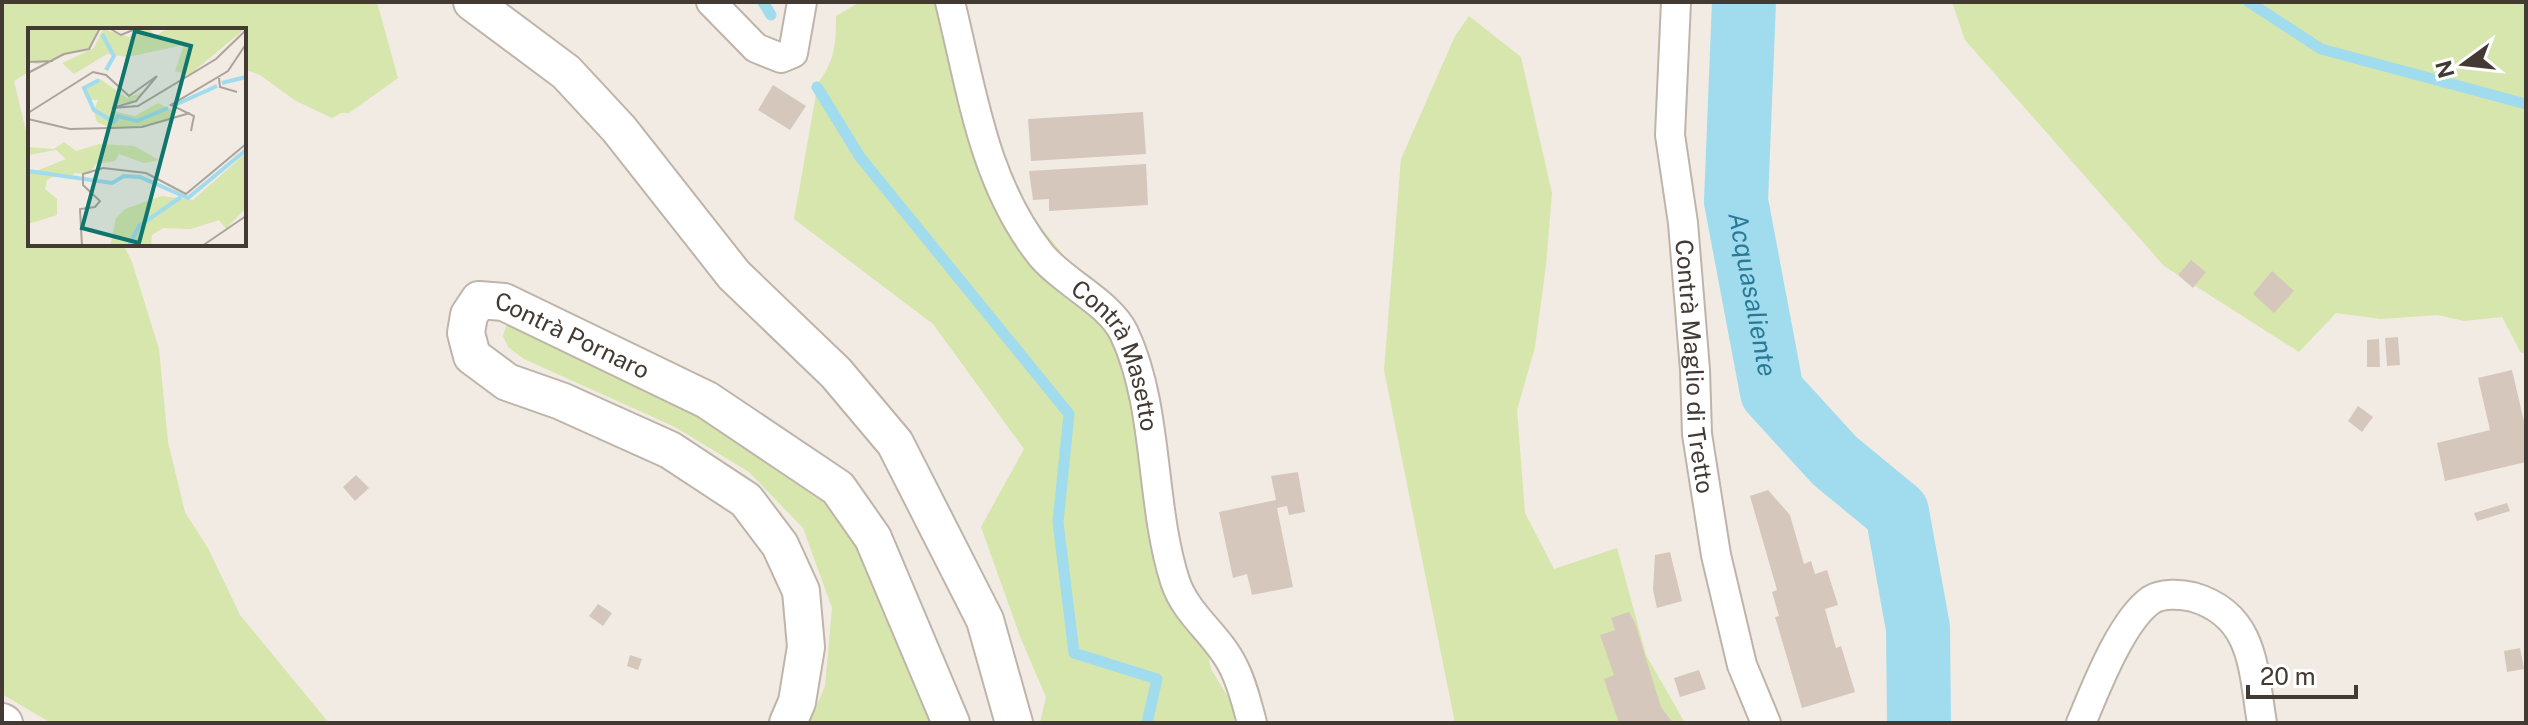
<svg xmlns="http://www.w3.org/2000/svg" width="2528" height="725" font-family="'Public Sans',sans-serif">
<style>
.green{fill:#d6e6ac}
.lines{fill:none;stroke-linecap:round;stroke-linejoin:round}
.stream{stroke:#a0dcee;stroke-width:11}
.river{stroke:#a0dcee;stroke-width:64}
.building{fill:#d6c7bc}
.minor-casing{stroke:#bfb4a9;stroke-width:32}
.tertiary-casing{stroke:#bfb4a9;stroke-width:40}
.minor{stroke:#fff;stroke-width:28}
.tertiary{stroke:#fff;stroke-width:36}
.labels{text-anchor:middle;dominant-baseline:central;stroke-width:6;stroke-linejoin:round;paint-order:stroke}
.street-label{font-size:24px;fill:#433a34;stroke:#fff}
.water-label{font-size:26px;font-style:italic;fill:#2b7a95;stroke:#fff}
.inset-river{fill:none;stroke:#a0dcee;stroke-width:4}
.inset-road{fill:none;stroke:#aba49d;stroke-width:2}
.view{fill:#0f766e;fill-opacity:0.15;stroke:#0f766e;stroke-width:4}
.inset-edge{fill:none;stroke:#433a34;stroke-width:4}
</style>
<rect width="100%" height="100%" fill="#f1ebe3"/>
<path class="green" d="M2 2H377L398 78 349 113H341L332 118 296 101 260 75 244 69V30H30V71L14 81 30 148V244H123L132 262 159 349 168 442 185 512 209 550 240 615 329 723H51L2 694Z
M860 2H957L980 120 1018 199 1065 257 1123 320 1166 515 1198 612 1211 669 1234 707V723H1040L1046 697 1021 639 981 527 1024 449 933 324 794 219 818 83C835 60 836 44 836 16Z
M1952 2H2526V353H2521L2502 317 2464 321 2438 315 2381 319 2336 313 2299 352 2164 266 1965 40Z
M1469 16 1521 57 1552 193 1546 265 1535 347 1517 410 1525 513 1554 569 1617 548 1646 655 1685 723H1455L1384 370 1401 159 1455 36Z
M507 323 689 402 841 507 942 723H809L825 686 832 608 803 528 749 472 675 427 524 359 508 347 503 336Z"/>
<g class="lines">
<path class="stream" d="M763 2 771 15
M2249 2 2321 49 2526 104
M817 87 860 157 1069 414 1058 522 1074 653 1157 679 1147 723"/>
<path class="river" id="s1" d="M1744 2 1736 201 1772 392 1835 461 1897 512 1918 628 1919 723"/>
</g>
<path class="building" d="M773 85 806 106 790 130 758 110Z
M1143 112 1146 154 1031 161 1028 119Z
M1146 164 1148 205 1049 211V199L1033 200 1029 171Z
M2191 260 2206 272 2193 288 2178 275Z
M2272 271 2294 291 2274 313 2253 294Z
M2398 337 2400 365 2387 366 2385 338Z
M2379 339 2380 367H2367V340Z
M2512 370 2526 430V462L2445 481 2437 443 2490 430 2478 378Z
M2358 406 2373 417 2362 432 2348 421Z
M1298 472 1305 512 1289 515 1287 506 1277 508 1293 587 1252 595 1247 574 1233 578 1219 512 1276 500 1271 476Z
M356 475 369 488 355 501 343 487Z
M1768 490 1790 515 1804 564 1811 561 1815 574 1827 570 1838 605 1825 609 1836 648 1841 646 1855 692 1802 708 1775 617 1779 616 1772 592 1777 590 1750 496Z
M2507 503 2510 511 2477 521 2474 513Z
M1670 552 1682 601 1657 608 1653 590 1655 555Z
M598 604 612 613 603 626 589 616Z
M1629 612 1635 623 1661 707 1673 723H1619L1604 679 1614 675 1600 635 1615 630 1611 618Z
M2520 648 2524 669 2507 672 2504 651Z
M630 655 642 659 638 670 627 666Z
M1699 670 1706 689 1680 697 1674 678Z"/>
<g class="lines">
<g class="minor-casing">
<g id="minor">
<path d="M711 2 756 48 781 58 793 53 802 2"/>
<path id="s2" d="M950 2C972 90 983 182 1041 255 1064 283 1109 302 1124 333 1159 407 1150 503 1175 581 1186 615 1218 635 1233 666 1242 683 1247 704 1252 723"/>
<path id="s3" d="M1676 2 1670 135 1683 223 1695 370 1697 434 1716 555 1742 665 1766 723"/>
<path d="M2081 723C2095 690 2121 621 2151 600 2162 593 2181 594 2193 597 2255 615 2253 670 2262 723"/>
</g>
</g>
<g class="tertiary-casing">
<g id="tertiary">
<path d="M472 2 566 72 619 129 734 275 836 373 895 443 985 620 1014 723"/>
<path d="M2 722 4 723"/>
<path id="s4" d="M788 723 797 702 806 647 801 591 780 545 746 500 670 450 561 401 507 382 472 356 466 333 469 315 479 300 504 302 707 400 838 488 873 538 951 723"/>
</g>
</g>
<use href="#minor" class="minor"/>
<use href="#tertiary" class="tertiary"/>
</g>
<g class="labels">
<g class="street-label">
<text stroke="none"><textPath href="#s4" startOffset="714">Contrà Pornaro</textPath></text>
<text stroke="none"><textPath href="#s2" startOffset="402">Contrà Masetto</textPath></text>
<text stroke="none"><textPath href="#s3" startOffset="366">Contrà Maglio di Tretto</textPath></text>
</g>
<g class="water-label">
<text stroke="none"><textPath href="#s1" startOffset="294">Acquasaliente</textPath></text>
</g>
</g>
<g transform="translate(28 28)">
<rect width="218" height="218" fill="#f1ebe3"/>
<path d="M0 0H70L63 19 10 36 0 34ZM113 0H121L127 8 141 0H218L161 47 147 43 156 17 99 29 79 26 46 46 34 35 66 20 75 1 101 9ZM72 51 99 70 118 63 103 74 86 77 85 83 107 88 130 75 145 83V92L115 99H81L69 94 66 83 70 72H63L55 59ZM36 114 48 123 71 116 106 118 131 132 116 135 91 126 87 133 68 136 61 146 46 145 42 151 28 147 19 152 17 161 29 171V187L0 196V142L6 144 38 131 28 122 0 127V119L26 121ZM218 125V180L198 201 191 192 163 201 135 200 124 207 123 218H82L88 190 97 181 134 168 165 172Z" fill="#d6e6ac"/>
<path class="inset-river" d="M74 6 86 28 78 42M71 52 56 60 66 82 86 94 90 88 109 93 140 80M194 55 218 49M147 77 189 58M0 143 84 155 96 148 112 149 160 170 218 122M101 218 111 198 153 169"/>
<path class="inset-road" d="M81 0 93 7 110 0M0 34 25 33M0 45 36 26 61 21 72 0M191 50 192 59 209 64M0 85 65 44 78 47 101 68 129 48 108 73 84 80 110 78 188 31 218 2M0 91 42 101 83 100 114 99 162 85M163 103 166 88 143 77 200 43 218 16M54 218 52 181 67 179 72 173 55 157V146L75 140 118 145 158 166 218 116M174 218 218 188"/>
<path class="view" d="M107 3 163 18 111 215 54 200Z"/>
<rect width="218" height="218" class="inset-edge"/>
</g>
<rect width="2528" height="725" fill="none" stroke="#433a34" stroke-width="8"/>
<g transform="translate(2464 64) rotate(255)" stroke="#ffffff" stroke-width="6" paint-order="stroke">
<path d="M0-6L14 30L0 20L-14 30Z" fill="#433a34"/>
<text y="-12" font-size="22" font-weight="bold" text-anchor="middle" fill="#433a34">N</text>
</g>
<path d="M2248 685v12h108v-12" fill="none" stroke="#433a34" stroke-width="4"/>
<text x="2260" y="685" font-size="24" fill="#433a34" stroke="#ffffff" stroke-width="6" paint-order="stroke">20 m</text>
</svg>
